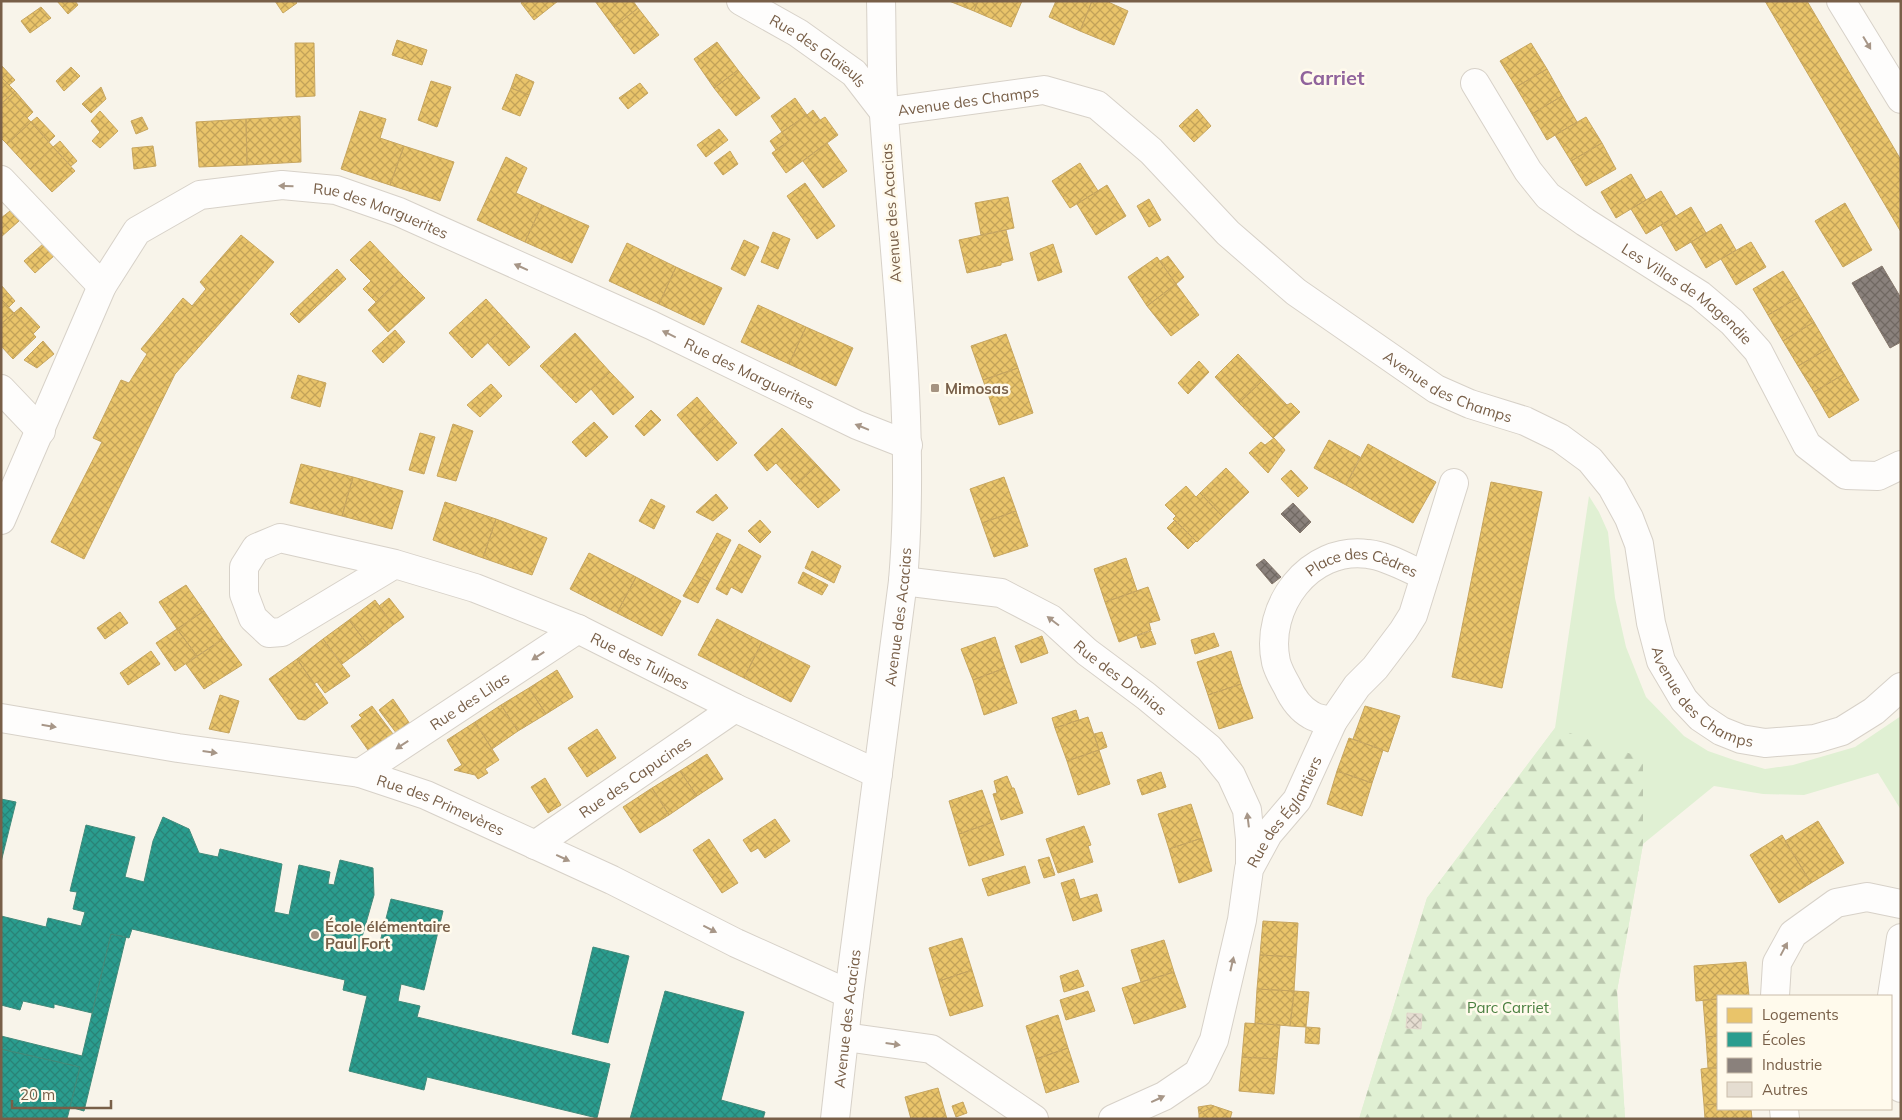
<svg xmlns="http://www.w3.org/2000/svg" width="1902" height="1120" font-family="Mulish,sans-serif">
<style>
.green{fill:#e0f0d3}
.forest{fill:url(#forest-firs)}
.homes{fill:url(#homes-cross-hatch);stroke:#c7a660}
.schools{fill:url(#schools-cross-hatch);stroke:#418a7a}
.industry{fill:url(#industry-cross-hatch);stroke:#85776c}
.building{fill:url(#building-cross-hatch);stroke:#e1d8cc}
.lines{fill:none;stroke-linecap:round;stroke-linejoin:round}
.minor-casing{stroke:#d7d1c8;stroke-width:30}
.minor{stroke:#fefdfc;stroke-width:28}
.oneway{fill:#a79687}
.poi-dot{fill:#a59381;stroke:#fffaec;stroke-width:2}
.labels{text-anchor:middle;dominant-baseline:central;stroke-width:5;stroke-linejoin:round;paint-order:stroke}
.street-label{font-size:15px;fill:#785f48;stroke:#fffaec}
.poi-label{font-size:15px;font-weight:bold;fill:#785f48;stroke:#fffaec;text-anchor:start}
.park-label{font-size:15px;fill:#497f3f;stroke:#fffaec}
.district-label{font-size:20px;font-weight:bold;fill:#90639c;stroke:#fffaec}
</style>
<defs>
<pattern id="forest-firs" width="22" height="20" patternUnits="userSpaceOnUse" patternTransform="scale(1.25)"><rect width="22" height="20" fill="#e0f0d3"/><path d="M5 1l3.5 6h-7zM16 11l3.5 6h-7z" fill="#bac6ad"/></pattern>
<pattern id="homes-cross-hatch" width="8" height="8" patternUnits="userSpaceOnUse" patternTransform="scale(1.25)"><rect width="8" height="8" fill="#e9c46a"/><path d="M0 0l8 8M0 8l8-8" fill="none" stroke="#c2a259"/></pattern>
<pattern id="schools-cross-hatch" width="8" height="8" patternUnits="userSpaceOnUse" patternTransform="scale(1.25)"><rect width="8" height="8" fill="#2a9d8f"/><path d="M0 0l8 8M0 8l8-8" fill="none" stroke="#298377"/></pattern>
<pattern id="industry-cross-hatch" width="8" height="8" patternUnits="userSpaceOnUse" patternTransform="scale(1.25)"><rect width="8" height="8" fill="#8a817c"/><path d="M0 0l8 8M0 8l8-8" fill="none" stroke="#706862"/></pattern>
<pattern id="building-cross-hatch" width="8" height="8" patternUnits="userSpaceOnUse" patternTransform="scale(1.25)"><rect width="8" height="8" fill="#e5ddd1"/><path d="M0 0l8 8M0 8l8-8" fill="none" stroke="#beb6ac"/></pattern>
</defs>
<rect width="100%" height="100%" fill="#f8f4ea"/>
<path class="green" d="M1589 496 1599 512 1608 532 1615 598 1626 647 1646 697 1684 736 1708 751 1734 760 1765 769 1793 765 1855 747 1901 716V810L1878 773 1804 795 1763 794 1714 786 1643 844 1617 991 1625 1119H1359L1427 898 1555 728Z"/>
<path class="forest" d="M1555 728 1643 758V844L1617 991 1625 1119H1359L1427 898Z"/>
<path class="homes" d="M57 1H75L78 5 68 14Z
M275 1H295L297 3 283 13Z
M523 1H558L534 20 521 3Z
M595 1H633L638 8 614 27Z
M949 1H978L974 11Z
M978 1H1022L1011 27 974 11Z
M1056 1H1092L1080 31 1049 17Z
M1092 1H1106L1128 11 1114 45 1080 31Z
M1765 1H1807L1901 160V232Z
M41 7 51 18 30 33 21 21Z
M638 8 659 35 634 54 614 27Z
M397 40 427 50 422 65 392 55Z
M717 42 738 70 714 88 694 59Z
M295 43H314L315 96 296 97Z
M1531 43 1547 69 1516 87 1500 61Z
M1 65 15 80 9 85 1 77Z
M71 67 80 76 64 91 56 81Z
M1547 69 1562 96 1532 114 1516 87Z
M738 70 760 98 736 116 714 88Z
M516 74 534 82 529 95 511 88Z
M1 77 15 91 1 104Z
M431 81 451 87 437 127 418 120Z
M640 83 648 93 628 109 619 98Z
M101 87 106 99 91 113 82 104Z
M511 88 529 95 520 116 502 109Z
M15 91 33 112 27 118 8 98Z
M1562 96 1577 122 1547 140 1532 114Z
M8 98 31 122 7 144 1 138V104Z
M795 98 807 115 782 132 771 116Z
M1197 109 1211 126 1194 142 1179 126Z
M813 110 820 120 814 124 807 115Z
M100 111 118 131 100 148 92 141 100 132 91 121Z
M360 111 386 119 380 138 404 146 390 185 341 169Z
M807 115 814 124 825 117 838 135 786 173 772 153 789 141 782 132Z
M300 116 301 162 247 165 246 119Z
M37 117 55 136 49 142 31 122Z
M142 117 148 129 136 134 131 121Z
M1586 117 1602 143 1571 161 1555 135Z
M246 119 247 165 199 167 196 122Z
M31 122 53 147 30 169 7 144Z
M719 129 728 140 706 157 697 145Z
M782 132 789 141 776 150 770 141Z
M60 141 77 161 71 166 53 147Z
M827 143 847 171 823 188 803 161Z
M1602 143 1616 169 1586 186 1571 161Z
M153 146 156 166 134 169 132 148Z
M404 146 454 162 440 201 390 185Z
M53 147 75 171 52 192 30 169Z
M730 151 738 164 723 175 714 163Z
M506 157 527 168 516 193 542 205 525 242 477 220Z
M1080 163 1098 191 1070 208 1052 181Z
M1631 174 1646 200 1616 218 1601 192Z
M805 183 835 226 817 239 787 196Z
M1107 185 1126 216 1096 235 1077 204Z
M1661 191 1676 216 1646 234 1631 209Z
M1008 197 1014 228 981 235 975 203Z
M1149 199 1161 220 1149 227 1137 206Z
M1845 203 1872 250 1843 267 1815 221Z
M542 205 589 226 572 263 525 242Z
M1691 207 1706 233 1676 251 1661 225Z
M10 211 19 221 1 237V218Z
M1721 224 1736 250 1706 268 1691 242Z
M1006 230 1013 260 1001 263V265L967 273 959 240Z
M773 232 790 239 778 269 761 262Z
M241 235 274 262 175 374 84 559 51 542 102 442 93 438 121 380 129 383 147 354 141 349 183 298 192 306 206 289 200 282Z
M744 240 759 247 745 276 731 269Z
M370 241 403 276 376 302 363 289 371 281 350 260Z
M1751 242 1766 267 1736 285 1721 259Z
M44 243 55 255 35 273 24 261Z
M627 243 676 267 659 304 609 281Z
M1053 244 1062 272 1038 281 1030 253Z
M1168 256 1184 277 1176 284 1160 261Z
M1157 257 1176 284 1147 306 1128 277Z
M676 267 722 288 704 325 659 304Z
M337 269 346 279 299 323 290 314Z
M1783 271 1799 297 1768 315 1753 289Z
M403 276 425 298 388 332 368 310Z
M1176 284 1199 315 1171 336 1147 306Z
M1 285 15 301 9 307 1 299Z
M1799 297 1814 322 1783 341 1768 315Z
M1 299 14 313 1 324Z
M486 299 508 323 472 358 449 333Z
M758 305 806 327 789 364 741 342Z
M21 307 40 327 33 334 14 313Z
M14 313 36 337 13 359 1 346V324Z
M1814 322 1829 348 1798 366 1783 341Z
M508 323 530 347 509 366 488 343Z
M806 327 853 348 836 386 789 364Z
M395 330 405 342 383 363 372 351Z
M575 333 610 372 576 403 540 366Z
M1006 334 1018 368 983 380 971 346Z
M43 341 54 354 37 368 24 360Z
M1829 348 1844 374 1814 392 1798 366Z
M1238 354 1263 380 1239 403 1215 377Z
M1199 361 1209 372 1188 394 1178 383Z
M1018 368 1033 413 999 425 983 380Z
M610 372 634 397 613 415 591 389Z
M1844 374 1859 400 1829 418 1814 392Z
M298 375 326 383 320 407 291 398Z
M1263 380 1287 405 1291 403 1300 412 1273 438 1239 403Z
M491 384 502 396 480 417 467 405Z
M697 397 715 418 695 436 677 415Z
M651 410 661 420 644 436 635 426Z
M715 418 737 443 717 461 695 436Z
M594 422 608 437 586 457 572 442Z
M453 424 473 431 456 481 437 476Z
M782 428 817 465 796 485 776 463 767 471 754 455Z
M420 433 435 437 424 474 409 470Z
M1274 438 1285 450 1268 473 1249 453 1261 442 1265 445Z
M1329 440 1360 457 1346 485 1314 468Z
M1368 444 1436 482 1413 523 1346 485Z
M301 464 353 477 342 516 290 503Z
M817 465 840 490 818 508 796 485Z
M1226 468 1249 492 1223 517 1200 493Z
M1291 470 1308 488 1298 497 1281 479Z
M353 477 403 491 392 529 342 516Z
M1004 477 1016 511 982 523 970 489Z
M1491 482 1542 492 1502 688 1452 677Z
M1186 486 1196 497 1200 493 1223 517 1197 542 1173 519 1176 516 1165 505Z
M716 494 728 508 713 521 696 512Z
M651 499 665 506 654 529 639 521Z
M445 502 496 519 483 558 433 540Z
M1016 511 1028 546 994 557 982 523Z
M496 519 547 538 532 575 483 558Z
M760 520 771 532 760 543 748 531Z
M1175 520 1196 541 1188 549 1167 528Z
M717 533 731 540 709 582 695 575Z
M739 544 761 556 742 593 731 587 727 595 716 589Z
M812 551 841 566 834 583 805 568Z
M589 553 636 577 617 613 570 589Z
M1126 558 1137 591 1105 602 1094 569Z
M803 572 828 585 822 595 798 583Z
M695 575 709 582 698 603 683 596Z
M636 577 681 601 662 636 617 613Z
M186 585 204 611 177 629 159 602Z
M1148 587 1160 620 1149 623 1151 630 1119 642 1105 602Z
M389 598 404 617 393 625 379 606Z
M375 600 393 625 368 645 349 620Z
M204 611 223 639 197 656 177 629Z
M120 612 128 623 105 639 97 628Z
M717 619 762 642 744 678 698 655Z
M349 620 368 645 342 664 323 639Z
M177 629 197 656 175 671 156 643Z
M1151 631 1156 644 1141 648 1137 636Z
M1214 633 1219 646 1195 654 1191 640Z
M1042 636 1048 653 1021 663 1015 646Z
M995 637 1005 668 973 680 961 649Z
M223 639 242 665 204 689 186 664Z
M323 639 350 676 325 693 317 682 314 684 297 659Z
M762 642 810 666 791 702 744 678Z
M151 651 160 664 128 685 120 673Z
M1231 651 1241 684 1208 695 1197 662Z
M297 659 328 703 305 720 298 719 269 679Z
M1005 668 1017 703 984 715 973 680Z
M557 670 573 697 546 714 529 688Z
M1241 684 1253 718 1219 729 1208 695Z
M529 688 546 714 518 731 501 705Z
M220 695 239 701 229 733 209 729Z
M393 699 410 724 397 734 379 710Z
M501 705 518 731 492 749 475 722Z
M372 706 393 734 368 750 351 726 362 718 359 715Z
M1365 706 1400 716 1388 752 1353 739Z
M1076 710 1079 720 1055 728 1052 718Z
M1088 717 1099 750 1067 761 1055 728Z
M475 722 499 760 485 769 488 773 478 779 475 775 454 770 462 765 447 740Z
M597 729 616 758 587 777 568 748Z
M1102 732 1107 747 1099 750 1094 734Z
M1349 738 1383 750 1372 783 1337 771Z
M1099 750 1110 784 1078 795 1067 761Z
M707 754 723 779 697 796 680 771Z
M680 771 697 796 669 815 652 788Z
M1337 771 1372 783 1362 816 1327 804Z
M1161 772 1166 787 1142 795 1137 780Z
M1007 776 1012 788H1014L1023 813 1001 820 993 794 997 793 994 781Z
M545 778 561 805 548 813 531 787Z
M652 788 669 815 640 833 623 807Z
M982 790 993 822 959 834 949 801Z
M1191 804 1202 838 1169 849 1158 814Z
M775 819 790 841 765 858 758 848 751 852 743 840Z
M1818 821 1844 863 1811 883 1785 841Z
M993 822 1004 855 969 866 959 834Z
M1084 826 1091 845 1088 846 1093 862 1058 873 1046 839Z
M1782 835 1811 883 1779 903 1750 855Z
M1202 838 1212 871 1179 883 1169 849Z
M709 839 738 883 722 893 693 850Z
M1049 857 1055 875 1044 878 1038 860Z
M1025 866 1030 883 988 896 982 879Z
M1074 879 1080 899 1097 894 1102 911 1073 921 1061 883Z
M1263 921 1298 923 1296 957 1260 955Z
M962 938 972 970 939 981 929 948Z
M1164 940 1174 972 1141 982 1131 950Z
M1260 955 1296 957 1294 991 1257 989Z
M1746 962 1749 996H1718V999L1696 1001 1694 966Z
M972 970 983 1006 950 1016 939 981Z
M1078 970 1084 986 1064 992 1060 976Z
M1174 972 1186 1007 1134 1024 1122 988Z
M1257 989 1294 991 1290 1026 1255 1023Z
M1088 991 1095 1011 1066 1020 1060 1000Z
M1294 991 1309 992 1306 1027 1290 1026Z
M1718 999V1036L1706 1037 1703 1000Z
M1058 1015 1068 1048 1036 1059 1026 1026Z
M1245 1023 1280 1025 1277 1059 1242 1057Z
M1306 1027 1320 1028 1319 1044 1305 1043Z
M1718 1036V1068H1708L1706 1037Z
M1068 1048 1079 1082 1046 1093 1036 1059Z
M1242 1057 1277 1059 1274 1094 1239 1091Z
M1708 1068H1718V1104L1704 1105 1701 1069Z
M938 1088 947 1119H911L905 1097Z
M963 1102 967 1113 956 1117 952 1106Z
M1718 1104V1109H1751L1752 1119H1705L1704 1105Z
M1211 1105 1214 1106 1199 1114 1198 1107Z
M1214 1106 1232 1112 1230 1119H1199V1114Z"/>
<path class="schools" d="M1 799 16 802 1 862Z
M163 817 189 829 199 853 218 857 220 849 282 864 274 912 289 915 299 865 330 872 328 884 334 885 340 860 373 868 374 895 362 937 380 942 391 899 443 911 424 990 401 984 398 1001 420 1006 417 1017 610 1064 597 1118 427 1077 424 1090 349 1071 367 996 343 990 345 980 132 929 129 938 111 934 92 1013 54 1004V1008L23 1001 20 1010 1 1005V916L46 927 48 918 81 926 85 912 73 909 77 892 70 891 86 825 135 837 125 877 144 882 153 841Z
M111 934 126 937 84 1111 70 1107 80 1067 1 1049V1036L82 1056Z
M593 947 629 956 608 1043 572 1034Z
M665 991 744 1012 721 1100 765 1112 763 1119H630Z
M1 1049 80 1067 67 1119H1Z"/>
<path class="industry" d="M1882 266 1901 298V342L1890 348 1852 283Z
M1293 503 1311 522 1300 533 1281 514Z
M1264 559 1281 577 1272 584 1256 565Z"/>
<path class="building" d="M1407 1013 1422 1014 1421 1029 1406 1028Z"/>
<g class="lines">
<g class="minor-casing">
<g id="minor">
<path id="s1" d="M741 1 798 33 854 73 884 112"/>
<path d="M1841 1 1901 99"/>
<path id="s2" d="M1475 83 1528 171 1548 196 1585 222 1700 295 1732 322 1758 351 1807 445 1846 475 1878 476 1901 465"/>
<path id="s3" d="M884 112 1044 90 1097 105 1151 151 1228 233 1296 292 1436 389 1470 404 1525 421 1560 438 1590 460 1612 487 1629 518 1639 544 1651 623 1661 661 1684 700 1700 717 1721 731 1741 739 1765 743 1815 739 1842 731 1874 711 1901 687"/>
<path d="M1 180 102 286"/>
<path d="M1 389 41 431"/>
<path id="s4" d="M1 520 102 286 137 231 200 195 282 185 336 190 399 212 651 325 857 425 908 445"/>
<path id="s5" d="M395 564 282 632 269 633 253 618 244 594V567L256 548 280 538 395 564 475 588 578 629 735 708 878 774"/>
<path id="s6" d="M903 581 1001 593 1051 619 1087 652 1146 696 1209 748 1231 775 1247 810 1250 839V865"/>
<path id="s7" d="M1 718 178 748 360 773 426 795 612 880 736 943 849 994"/>
<path id="s8" d="M1333 721C1326 720 1317 719 1311 715 1300 709 1292 697 1287 686 1283 679 1278 670 1276 662 1264 607 1309 546 1368 554 1387 556 1407 568 1425 576"/>
<path id="s9" d="M360 773 578 629"/>
<path id="s10" d="M535 845 735 708"/>
<path d="M1901 938 1892 996 1891 1049 1901 1088"/>
<path d="M1775 996 1777 963 1793 934 1836 903 1867 897 1901 904"/>
<path d="M845 1037 931 1049 1034 1119"/>
<path d="M1784 1109 1785 1119"/>
<path id="s11" d="M835 1119 849 994 903 581C916 426 895 270 884 115 881 77 882 39 881 1"/>
<path id="s12" d="M1113 1119 1164 1096 1198 1073 1214 1040 1242 920 1249 869 1268 834 1297 800 1333 721 1357 686 1375 668 1403 631 1413 615 1454 483"/>
</g>
</g>
<use href="#minor" class="minor"/>
</g>
<defs><path id="oneway-solid" d="M-6-.8H1V-3.2L6.5 0L1 3.2V.8H-6Z" transform="scale(1.25)"/></defs>
<g class="oneway">
<use href="#oneway-solid" transform="translate(1867 43) rotate(59)"/>
<use href="#oneway-solid" transform="translate(286 186) rotate(-178)"/>
<use href="#oneway-solid" transform="translate(521 267) rotate(-156)"/>
<use href="#oneway-solid" transform="translate(669 334) rotate(-154)"/>
<use href="#oneway-solid" transform="translate(862 427) rotate(-158)"/>
<use href="#oneway-solid" transform="translate(1053 621) rotate(-143)"/>
<use href="#oneway-solid" transform="translate(538 656) rotate(147)"/>
<use href="#oneway-solid" transform="translate(49 726) rotate(9)"/>
<use href="#oneway-solid" transform="translate(402 745) rotate(147)"/>
<use href="#oneway-solid" transform="translate(210 752) rotate(8)"/>
<use href="#oneway-solid" transform="translate(1248 820) rotate(-97)"/>
<use href="#oneway-solid" transform="translate(563 858) rotate(25)"/>
<use href="#oneway-solid" transform="translate(710 929) rotate(27)"/>
<use href="#oneway-solid" transform="translate(1784 949) rotate(-62)"/>
<use href="#oneway-solid" transform="translate(1232 964) rotate(-77)"/>
<use href="#oneway-solid" transform="translate(893 1044) rotate(8)"/>
<use href="#oneway-solid" transform="translate(1158 1099) rotate(-25)"/>
</g>
<g class="poi-dot">
<rect x="930" y="383" width="10" height="10" rx="2.5"/>
<circle cx="315" cy="935" r="5"/>
</g>
<g class="labels">
<g class="street-label">
<text stroke="none"><textPath href="#s1" startOffset="92">Rue des Glaïeuls</textPath></text>
<text stroke="none"><textPath href="#s3" startOffset="85">Avenue des Champs</textPath></text>
<text stroke="none"><textPath href="#s4" startOffset="578">Rue des Marguerites</textPath></text>
<text transform="translate(891 213) rotate(-94)">Avenue des Acacias</text>
<text stroke="none"><textPath href="#s2" startOffset="305">Les Villas de Magendie</textPath></text>
<text stroke="none"><textPath href="#s4" startOffset="982">Rue des Marguerites</textPath></text>
<text stroke="none"><textPath href="#s3" startOffset="670">Avenue des Champs</textPath></text>
<text stroke="none"><textPath href="#s8" startOffset="246">Place des Cèdres</textPath></text>
<text stroke="none"><textPath href="#s11" startOffset="506">Avenue des Acacias</textPath></text>
<text stroke="none"><textPath href="#s5" startOffset="650">Rue des Tulipes</textPath></text>
<text stroke="none"><textPath href="#s6" startOffset="246">Rue des Dalhias</textPath></text>
<text stroke="none"><textPath href="#s3" startOffset="1105">Avenue des Champs</textPath></text>
<text stroke="none"><textPath href="#s9" startOffset="131">Rue des Lilas</textPath></text>
<text stroke="none"><textPath href="#s10" startOffset="121">Rue des Capucines</textPath></text>
<text stroke="none"><textPath href="#s7" startOffset="450">Rue des Primevères</textPath></text>
<text stroke="none"><textPath href="#s12" startOffset="376">Rue des Églantiers</textPath></text>
<text stroke="none"><textPath href="#s11" startOffset="101">Avenue des Acacias</textPath></text>
</g>
<g class="poi-label">
<text x="945" y="388">Mimosas</text>
<text x="325" y="926">École élémentaire<tspan x="325" dy="17">Paul Fort</tspan></text>
</g>
<g class="park-label">
<text x="1508" y="1007">Parc Carriet</text>
</g>
<g class="district-label">
<text x="1332" y="77">Carriet</text>
</g>
</g>
<rect width="1902" height="1120" fill="none" stroke="#785f48" stroke-width="5"/>
<rect x="1717" y="995" width="175" height="115" fill="#fffaec" stroke="#c9bcaa"/>
<rect x="1727" y="1008" width="25" height="15" fill="#e9c46a" stroke="#c9bcaa"/>
<text x="1762" y="1020" font-size="15" fill="#785f48">Logements</text>
<rect x="1727" y="1032" width="25" height="15" fill="#2a9d8f" stroke="#c9bcaa"/>
<text x="1762" y="1045" font-size="15" fill="#785f48">Écoles</text>
<rect x="1727" y="1058" width="25" height="15" fill="#8a817c" stroke="#c9bcaa"/>
<text x="1762" y="1070" font-size="15" fill="#785f48">Industrie</text>
<rect x="1727" y="1082" width="25" height="15" fill="#e5ddd1" stroke="#c9bcaa"/>
<text x="1762" y="1095" font-size="15" fill="#785f48">Autres</text>
<path d="M12 1100v8h99v-8" fill="none" stroke="#785f48" stroke-width="2.5"/>
<text x="20" y="1100" font-size="15" fill="#785f48" stroke="#fffaec" stroke-width="4" paint-order="stroke">20 m</text>
</svg>
